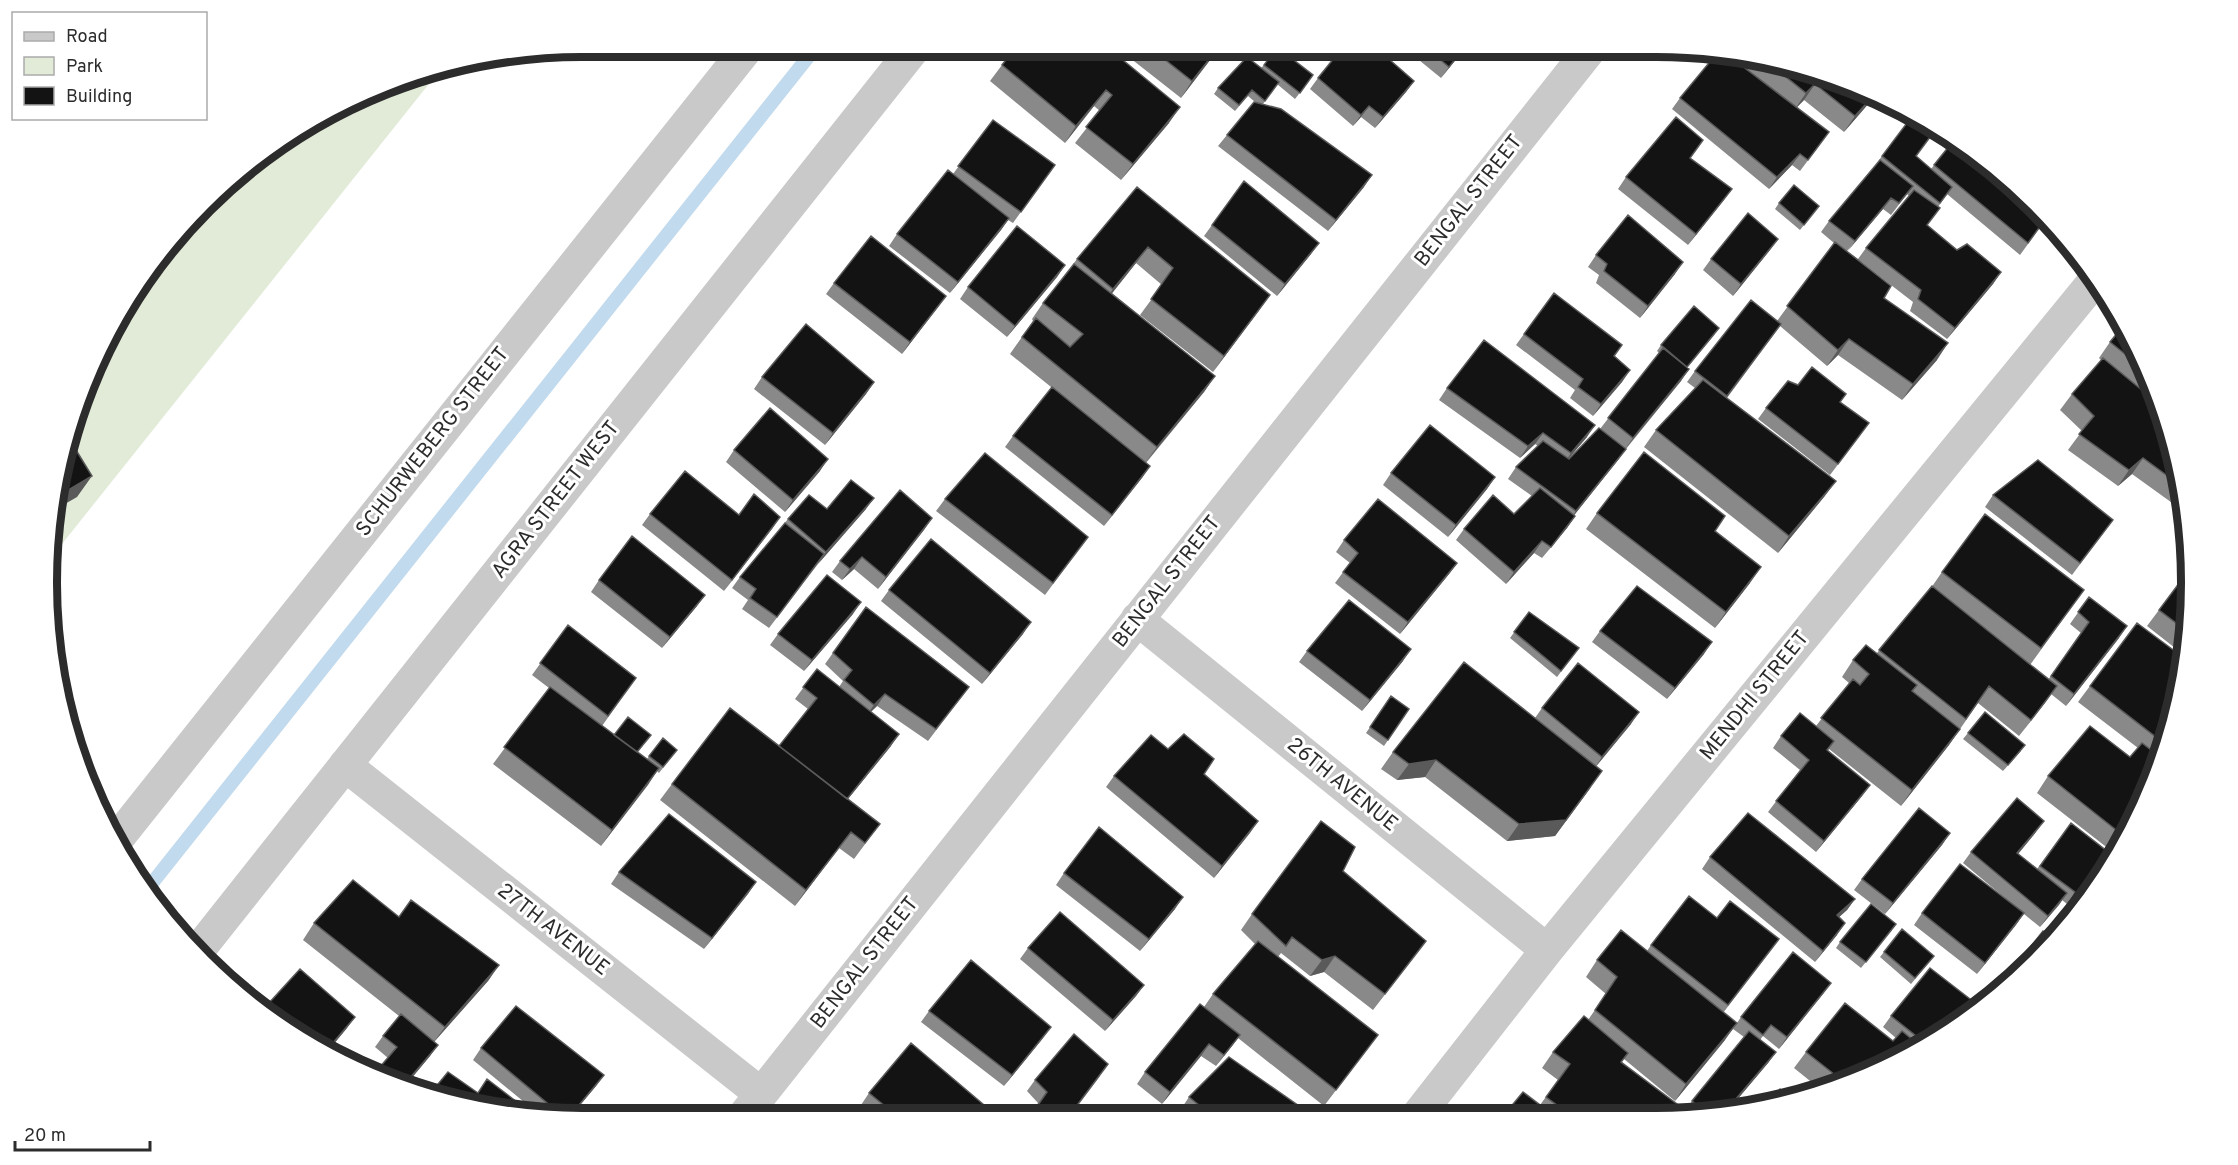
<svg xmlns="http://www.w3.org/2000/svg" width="2238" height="1165" font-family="Overpass,sans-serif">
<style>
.green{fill:#e1ebd8}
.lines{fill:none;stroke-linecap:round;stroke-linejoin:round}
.stream{stroke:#c2daed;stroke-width:14}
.minor{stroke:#c9c9c9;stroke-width:33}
.wall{fill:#898989;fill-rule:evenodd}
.shaded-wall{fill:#5a5a5a}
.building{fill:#131313;stroke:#5a5a5a;stroke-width:1.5}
.labels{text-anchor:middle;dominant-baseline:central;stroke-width:6;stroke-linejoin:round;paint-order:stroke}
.street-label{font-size:21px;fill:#2c2c2c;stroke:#fff}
.rim{fill:none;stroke:#2c2c2c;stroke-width:8}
</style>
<rect width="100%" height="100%" fill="#fff"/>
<path class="green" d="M440 70 54 554 65 444 137 285 256 157 410 75Z"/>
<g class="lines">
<path class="stream" d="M149 887 816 47"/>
<path class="minor" d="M1137 619 1547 950
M345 765 761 1094
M118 838 748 47
M197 952 915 47
M1418 1115 1547 950 2095 280
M743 1117 1591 48"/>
</g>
<path class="wall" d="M1107 47 1169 123 1121 180 1075 143 1100 111 1094 106 1065 143 990 81 1002 65Z
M1116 47H1220L1181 98Z
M1226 47H1245L1237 57Z
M1403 47H1466L1441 78Z
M1743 56 1795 65 1876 95 1844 132 1804 100 1797 107 1821 143 1800 171 1792 165 1769 189 1672 109 1680 98 1739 64Z
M1264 65 1309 81 1295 99 1277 84 1263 104 1364 187 1328 231 1218 146 1227 135 1255 102 1248 96 1235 111 1214 94 1218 88 1261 68Z
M1318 78 1414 81 1406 92 1375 128 1361 117 1353 126 1310 89Z
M993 120 1055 165 1013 223 1008 220 1001 230 950 293 889 246 897 234 953 174Z
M1954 140 2047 218 2020 255 1947 194 1938 207 1927 225 1957 250 2001 272 1993 284 1947 339 1910 311 1913 302 1860 261 1884 298 1937 360 1902 400 1838 355 1827 366 1780 326 1727 398 1836 481 1824 497 1778 553 1644 447 1656 430 1695 388 1687 382 1695 371 1777 321 1834 243 1821 232 1829 221 1874 167 1882 156H1916L1931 169ZM1907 194 1909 196 1866 248 1858 259 1847 251 1883 209 1891 215Z
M1690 158 1732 189 1688 245 1618 189 1626 177Z
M1244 181 1311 254 1277 296 1204 236Z
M1137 187 1270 295 1213 372 1140 315 1162 285 1136 263 1112 293 1215 376 1204 392 1146 463 1150 466 1104 526 1005 447 1013 436 1061 395 1010 354 1033 321 1032 319 1043 303 1077 259Z
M1779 203 1819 206 1800 230 1775 209Z
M1770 250 1733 296 1703 270 1711 259Z
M1596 255 1675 274 1640 318 1596 283 1599 275 1588 267Z
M1065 265 1057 277 1007 337 960 299 968 287Z
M834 283 946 296 902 354 826 294Z
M1554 293 1615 356 1630 370 1622 382 1593 416 1570 398 1575 390 1516 345Z
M2124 325 2163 411 2184 501 2175 505 2132 474 2118 486 2068 450 2082 431 2060 410 2072 394 2101 360 2099 358 2110 342Z
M1715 334 1687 368 1681 381 1626 449 1618 460 1574 515 1575 516 1567 528 1542 558 1534 553 1506 584 1456 540 1464 529 1514 514 1532 496 1508 479 1516 467 1538 446 1535 444 1520 458 1439 400 1447 388 1587 437 1569 458 1600 429 1659 353 1657 351 1661 345Z
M762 377 874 382 866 394 825 445 754 389Z
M1840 402 1861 434 1830 475 1758 419 1766 408Z
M734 450 820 471 785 512 726 462Z
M1391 473 1495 477 1487 489 1448 537 1383 485Z
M1993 495 2105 531 2072 575 1985 507Z
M945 499 1088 537 1045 595 936 511Z
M827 509H866L818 564 769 628 742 609 748 600 732 588 740 577 788 519Z
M1597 513 1715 531 1750 583 1715 628 1586 529Z
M650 514 739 515 780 517 724 591 642 525Z
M932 518 878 589 854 569 842 580 832 572 840 561Z
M1344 540 1457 563 1449 574 1400 634 1335 583 1350 563 1336 552Z
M1942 572 2084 590 2030 665 2048 680 2081 633 2070 624 2089 597 2119 638 2066 706 2051 694 2019 736 1978 703 1949 745 1901 806 1829 749 1828 751 1862 796 1816 852 1768 812 1800 770 1773 748 1781 736 1816 726 1849 683 1842 677 1853 660 1877 653 1931 588Z
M599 580 697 606 662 648 591 592Z
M889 590 1023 634 982 684 881 601Z
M866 607 969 687 928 741 877 706 871 712 891 746 848 799 880 824 854 859 839 848 795 906 660 800 672 784 779 746 808 709 795 699 817 669 839 687 843 681 825 664Z
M2159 610 2190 618 2184 655 2147 626Z
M1529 612 1579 648 1557 677 1510 638Z
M853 614 804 671 770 645 778 634Z
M568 625 636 678 602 726 614 735H651L638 752 647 759 663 738 677 750 659 773 657 771 601 846 493 764 549 688 532 675Z
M1600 631 1704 654 1667 699 1592 642Z
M1307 651 1403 661 1362 711 1299 662Z
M2090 686 2173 722 2136 820 2114 853 2037 793 2048 776 2130 757 2138 748 2078 702Z
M1391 696 1409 709 1384 746 1366 733Z
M1542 708 1631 724 1596 766 1591 787 1555 836 1507 841 1425 777 1397 780 1381 769 1393 752 1535 718Z
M1968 733 2021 751 2003 771 1963 739Z
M1168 749 1204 774 1258 821 1214 878 1106 787 1114 776Z
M2071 823 2112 855 2063 928 2058 925 2067 904 2062 900 2040 927 2024 914 1977 974 1914 925 1922 913 2011 903 1963 863 1971 852 2036 832 2018 854 2037 869Z
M1950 833 1942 845 1885 914 1854 890 1862 879Z
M1710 857 1855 899 1847 910 1839 917 1837 935 1815 962 1702 869Z
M1343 871 1414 957 1373 1010 1324 972 1310 976 1281 953 1278 957 1378 1035 1324 1106 1238 1038 1216 1066 1201 1056 1162 1104 1137 1084 1145 1072 1204 1007 1213 994 1255 944 1241 930 1252 914Z
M619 872 756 882 704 949 611 884Z
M1064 873 1175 909 1140 951 1056 885Z
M399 917 499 965 488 981 434 1042 430 1056 405 1086 374 1074 388 1058 375 1047 383 1036 399 1016 303 940 314 923Z
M1717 918 1771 950 1723 1013 1725 1040 1675 1101 1624 1059 1622 1062 1671 1114 1504 1115 1540 1105 1558 1080 1542 1068 1553 1052 1588 1020 1606 994 1586 977 1597 960 1647 951 1651 945Z
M1892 930 1861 968 1836 948 1840 942Z
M2054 940 2000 987 2007 977Z
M1028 948 1144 985 1136 996 1105 1031 1020 959Z
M1884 952 1934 956 1911 984 1880 957Z
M1831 983 1779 1049 1763 1036 1760 1040 1776 1052 1768 1063 1725 1114H1685L1684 1113 1692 1101 1744 1037 1733 1029 1741 1017Z
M269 1003 347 1028 327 1052 263 1012Z
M929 1011 1043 1038 1004 1086 921 1022Z
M1891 1016 1954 1028 1860 1078 1820 1089 1794 1068 1806 1052 1893 1041 1896 1038 1883 1027Z
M481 1048 604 1075 596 1086 570 1117H548L541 1116 473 1060Z
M1100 1076 1070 1116H1018L1031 1114 1038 1103 1027 1091 1035 1080Z
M869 1093 997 1116H875L861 1105Z
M1189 1097 1312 1115H1189L1181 1109Z"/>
<path class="shaded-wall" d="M1219 47H1220L1181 98 1192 81Z
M1465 47H1466L1441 78 1449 67Z
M1414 81 1406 92 1375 128 1383 117Z
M1815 84 1804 100 1795 109 1806 93Z
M1106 90 1094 106 1065 143 1076 126Z
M1874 95H1876L1844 132 1855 116Z
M1369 106 1361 117 1353 126 1361 115Z
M1180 107 1169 123 1121 180 1133 164Z
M1800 154 1792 165 1769 189 1777 177Z
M1372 175 1364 187 1328 231 1336 220Z
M1732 189 1724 200 1688 245 1696 234Z
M1891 198 1883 209 1847 252 1855 241Z
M1009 218 1001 230 950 293 958 282Z
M1778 239 1770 250 1733 296 1741 284Z
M1319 243 1311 254 1277 296 1285 284Z
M1148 247 1136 263 1102 306 1113 289Z
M1683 262 1675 274 1640 318 1648 306Z
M1065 265 1057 277 1007 337 1015 326Z
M2001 272 1993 284 1947 339 1955 328Z
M1270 295 1258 312 1213 372 1224 356Z
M946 296 938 307 902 354 910 342Z
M1849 339 1838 355 1827 366 1838 350Z
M1948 343 1937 360 1902 400 1913 384Z
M1689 369 1681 381 1625 449 1633 438Z
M1630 370 1622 382 1593 416 1601 404Z
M1215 376 1204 392 1145 463 1157 447Z
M874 382 866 394 825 445 833 433Z
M1595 425 1587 437 1563 465 1571 453Z
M1543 433 1535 444 1520 458 1528 446Z
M1626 449 1618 460 1568 523 1576 511Z
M2143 458 2132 474 2118 486 2129 470Z
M828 459 820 471 785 512 793 500Z
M1150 466 1142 478 1104 526 1112 515Z
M92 476 77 497 58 508 60 495Z
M1495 477 1487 489 1448 537 1456 525Z
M1836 481 1824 497 1778 553 1789 536Z
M2183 494 2184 501 2175 505Z
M874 498 866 509 818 564 826 552Z
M1575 516 1567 528 1542 558 1551 547Z
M780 517 772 529 724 591 732 580Z
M932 518 924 530 878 589 886 577Z
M1542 541 1534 553 1506 584 1514 572Z
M862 557 854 569 842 580 850 569Z
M1457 563 1449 574 1400 634 1408 622Z
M1761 567 1750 583 1715 628 1726 612Z
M705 595 697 606 662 648 670 637Z
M861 602 853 614 804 671 812 660Z
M1031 622 1023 634 982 684 990 673Z
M2127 626 2119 638 2066 706 2074 694Z
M1712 642 1704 654 1667 699 1675 688Z
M1411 649 1403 661 1362 711 1370 700Z
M2057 686 2045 703 2019 736 2031 720Z
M885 694 877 706 866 716 874 705Z
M1639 712 1631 724 1594 769 1602 757Z
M1960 729 1949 745 1901 806 1912 790Z
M899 734 891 746 838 811 846 800Z
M1436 760 1425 777 1397 780 1409 764Z
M659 768 648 785 601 846 612 830Z
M1870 785 1862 796 1816 852 1824 841Z
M1591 787 1555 836 1507 841 1519 824Z
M1258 821 1250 833 1214 878 1222 866Z
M2044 821 2036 832 2009 865 2017 853Z
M851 832 839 848 795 906 806 890Z
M1950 833 1942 845 1885 914 1893 903Z
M756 882 748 894 704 949 712 938Z
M2067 893 2059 905 2040 927 2048 916Z
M1183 897 1175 909 1140 951 1149 939Z
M1855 899 1847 910 1829 926 1837 915Z
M2024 913 2016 925 1977 974 1985 963Z
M1845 923 1837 935 1815 962 1823 951Z
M1335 956 1324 972 1310 976 1322 960Z
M499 965 488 981 433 1043 445 1027Z
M1831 983 1823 994 1779 1049 1787 1037Z
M1144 985 1136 996 1105 1031 1113 1020Z
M355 1017 347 1028 327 1052 326 1051Z
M1737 1023 1725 1040 1675 1101 1686 1084Z
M1051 1027 1043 1038 1004 1086 1012 1075Z
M1240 1035 1232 1046 1216 1066 1224 1055Z
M1209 1044 1201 1056 1162 1104 1170 1092Z
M438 1045 430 1056 405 1086 404 1085Z
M1776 1052 1768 1063 1725 1114H1723Z
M604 1075 596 1086 570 1117H569Z"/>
<path class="building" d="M1016 47H1107L1180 107 1133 164 1086 127 1112 95 1106 90 1076 126 1002 65Z
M1149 47H1219L1192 81Z
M1277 47 1313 75 1300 93 1264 65Z
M1343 47H1375L1414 81 1383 117 1369 106 1361 115 1318 78Z
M1425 47H1465L1449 67Z
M1718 52 1725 53 1829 132 1808 160 1800 154 1777 177 1680 98Z
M1247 57 1279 82 1265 101 1252 90 1239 105 1218 88Z
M1765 60 1795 65 1874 95 1855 116 1815 84 1806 93Z
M1254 102 1281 109 1372 175 1336 220 1227 135Z
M1913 115 1936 129 1916 156 1952 187 1940 203 1882 156Z
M1676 117 1703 140 1690 158 1732 189 1696 234 1626 177Z
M993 120 1055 165 1021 212 958 166Z
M1954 140 1982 157 2046 218 2028 243 1934 165Z
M1880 160 1913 186 1899 203 1891 198 1855 241 1829 221Z
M948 170 1009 218 958 282 897 234Z
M1244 181 1319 243 1285 284 1212 225Z
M1794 185 1819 206 1804 225 1779 203Z
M1137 187 1270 295 1224 356 1151 299 1173 268 1148 247 1113 289 1077 259Z
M1914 190 1940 208 1927 225 1957 250 1967 244 2001 272 1955 328 1918 299 1921 290 1866 248Z
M1748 213 1778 239 1741 284 1711 259Z
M1628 215 1683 262 1648 306 1604 271 1607 264 1596 255Z
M1017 226 1065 265 1015 326 968 287Z
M871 236 946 296 910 342 834 283Z
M1835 242 1891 286 1884 298 1948 343 1913 384 1849 339 1838 350 1787 306Z
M1074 264 1215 376 1157 447 1022 337 1036 318 1070 347 1083 334 1043 303Z
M1554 293 1622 345 1614 356 1630 370 1601 404 1578 387 1583 379 1524 334Z
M1751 300 1781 324 1727 396 1695 371Z
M1694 306 1719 328 1687 367 1661 345Z
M806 324 874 382 833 433 762 377Z
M2124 325 2145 370 2110 342Z
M1484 340 1595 425 1571 453 1543 433 1528 446 1447 388Z
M1663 348 1689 369 1633 438 1608 418Z
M2103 358 2160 405 2163 411 2180 485 2143 458 2129 470 2079 434 2094 416 2072 394Z
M1812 367 1846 394 1840 402 1869 423 1838 464 1766 408 1788 381 1798 385Z
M1703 380 1836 481 1789 536 1656 430Z
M1052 387 1150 466 1112 515 1013 436Z
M770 408 828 459 793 500 734 450Z
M1430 425 1495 477 1456 525 1391 473Z
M1599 428 1626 449 1576 511 1516 467 1543 441 1569 459Z
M68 437 92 476 60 495 65 444Z
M1644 452 1725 516 1715 531 1761 567 1726 612 1597 513Z
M985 453 1088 537 1053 583 945 499Z
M2038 460 2113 520 2080 563 1993 495Z
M685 471 739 515 754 494 780 517 732 580 650 514Z
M851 480 874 498 826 552 788 519 809 495 827 509Z
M1540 488 1575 516 1551 547 1542 541 1514 572 1464 529 1493 495 1514 514Z
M900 490 932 518 886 577 862 557 850 569 840 561Z
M1378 499 1457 563 1408 622 1343 572 1358 553 1344 540Z
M1985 514 2084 590 2041 648 1942 572Z
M785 523 824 554 777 617 750 598 756 589 740 577Z
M632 536 705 595 670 637 599 580Z
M931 539 1031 622 990 673 889 590Z
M2189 570 2190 618 2188 632 2159 610Z
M827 575 861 602 812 660 778 634Z
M1637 586 1712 642 1675 688 1600 631Z
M1932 586 2057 686 2031 720 1989 686 1966 719 1879 650Z
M2089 597 2127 626 2074 694 2051 676 2089 622 2078 612Z
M1349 600 1411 649 1370 700 1307 651Z
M866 607 969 687 936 729 885 694 874 705 844 680 852 670 833 653Z
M1529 612 1579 648 1561 671 1514 632Z
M2137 623 2184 658 2173 722 2165 744 2090 686Z
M568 625 636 678 608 716 540 663Z
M1866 645 1917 685 1912 691 1960 729 1912 790 1821 718 1853 679 1860 685 1869 674 1853 660Z
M1464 662 1602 771 1566 820 1519 824 1436 760 1409 764 1393 752Z
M1578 663 1639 712 1602 757 1542 708Z
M817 669 899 734 847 799 779 746 817 698 803 687Z
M550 687 659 768 612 830 504 747Z
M1391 696 1409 709 1388 740 1370 727Z
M730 708 880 824 865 843 851 832 806 890 672 784Z
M1985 712 2025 745 2008 765 1968 733Z
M1800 713 1834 741 1827 750 1870 785 1824 841 1776 801 1809 760 1781 736Z
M628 717 651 735 637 752 614 735Z
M2090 726 2130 757 2142 743 2160 757 2136 820 2125 837 2048 776Z
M1184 734 1214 759 1204 774 1258 821 1222 866 1114 776 1151 735 1168 749Z
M663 738 677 750 663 767 649 756Z
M2017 798 2044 821 2017 853 2067 893 2048 916 1971 852Z
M1919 808 1950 833 1893 903 1862 879Z
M1748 813 1855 899 1837 915 1845 923 1823 951 1710 857Z
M669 814 756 882 712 938 619 872Z
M1321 821 1355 847 1343 871 1426 941 1385 994 1335 956 1322 960 1292 937 1286 946 1252 914Z
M2071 823 2112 855 2071 917 2066 913 2075 892 2040 866Z
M1099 827 1183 897 1149 939 1064 873Z
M1960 864 2024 913 1985 963 1922 913Z
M353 880 399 917 411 900 499 965 445 1027 314 923Z
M1689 896 1717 918 1730 901 1779 939 1728 1005 1651 945Z
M1871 904 1896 924 1866 962 1840 942Z
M1060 912 1144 985 1113 1020 1028 948Z
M1902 929 1934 956 1915 978 1884 952Z
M1621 930 1737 1023 1686 1084 1595 1010 1617 977 1597 960Z
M2043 931 2054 940 2010 979 2007 977Z
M1258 941 1378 1035 1336 1090 1213 994Z
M1793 952 1831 983 1787 1037 1771 1025 1763 1035 1741 1017Z
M971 960 1051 1027 1012 1075 929 1011Z
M1930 968 1979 1006 1954 1028 1925 1043 1891 1016Z
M300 969 355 1017 326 1051 269 1003Z
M1845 1003 1893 1041 1902 1031 1920 1046 1860 1078 1844 1082 1806 1052Z
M1200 1004 1240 1035 1224 1055 1209 1044 1170 1092 1145 1072Z
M516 1006 604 1075 569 1117H564L481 1048Z
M401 1014 438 1045 404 1085 374 1074 397 1047 383 1036Z
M1584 1016 1628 1053 1621 1062 1677 1104 1671 1114H1569L1546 1097 1570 1064 1553 1052Z
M1749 1031 1776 1052 1723 1114H1708L1692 1101Z
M1074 1034 1108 1064 1069 1116H1050L1038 1105 1047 1092 1035 1080Z
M911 1043 997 1116H897L869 1093Z
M1229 1057 1312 1115H1211L1189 1097Z
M448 1072 478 1093 487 1079 534 1115 443 1100 429 1095Z
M1780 1089 1789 1097 1769 1102Z
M1523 1092 1552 1114 1504 1115Z
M1143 1105 1157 1116H1134Z
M1025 1108 1033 1116H1018Z
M861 1112 867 1116H857Z"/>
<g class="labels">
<g class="street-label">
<text transform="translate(1469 201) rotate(-52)">BENGAL STREET</text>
<text transform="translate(433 442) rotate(-52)">SCHURWEBERG STREET</text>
<text transform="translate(556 500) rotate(-52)">AGRA STREET WEST</text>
<text transform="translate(1167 582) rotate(-52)">BENGAL STREET</text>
<text transform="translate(1755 696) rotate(-51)">MENDHI STREET</text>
<text transform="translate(1342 785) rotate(39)">26TH AVENUE</text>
<text transform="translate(553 930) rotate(38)">27TH AVENUE</text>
<text transform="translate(865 963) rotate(-52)">BENGAL STREET</text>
</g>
</g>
<path d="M0 0H2238V1165H0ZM582 57H1656A525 525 0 0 1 2181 582V583A525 525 0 0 1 1656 1108H582A525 525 0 0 1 57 583V582A525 525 0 0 1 582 57Z" fill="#fff" fill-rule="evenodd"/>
<path class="rim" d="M582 57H1656A525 525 0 0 1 2181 582V583A525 525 0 0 1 1656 1108H582A525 525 0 0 1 57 583V582A525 525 0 0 1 582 57Z"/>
<rect x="12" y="12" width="195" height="108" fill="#ffffff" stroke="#ababab" stroke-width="1.5"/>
<rect x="24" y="32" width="30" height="9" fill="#c9c9c9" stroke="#ababab" stroke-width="1.5"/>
<text x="66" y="42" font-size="18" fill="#2c2c2c">Road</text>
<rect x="24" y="57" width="30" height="18" fill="#e1ebd8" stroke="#ababab" stroke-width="1.5"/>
<text x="66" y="72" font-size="18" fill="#2c2c2c">Park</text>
<rect x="24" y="87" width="30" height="18" fill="#131313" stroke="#ababab" stroke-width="1.5"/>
<text x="66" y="102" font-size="18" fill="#2c2c2c">Building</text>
<path d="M15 1141v9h135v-9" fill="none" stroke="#2c2c2c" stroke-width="3"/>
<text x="24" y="1141" font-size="18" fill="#2c2c2c" stroke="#ffffff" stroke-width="4.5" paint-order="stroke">20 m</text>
</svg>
